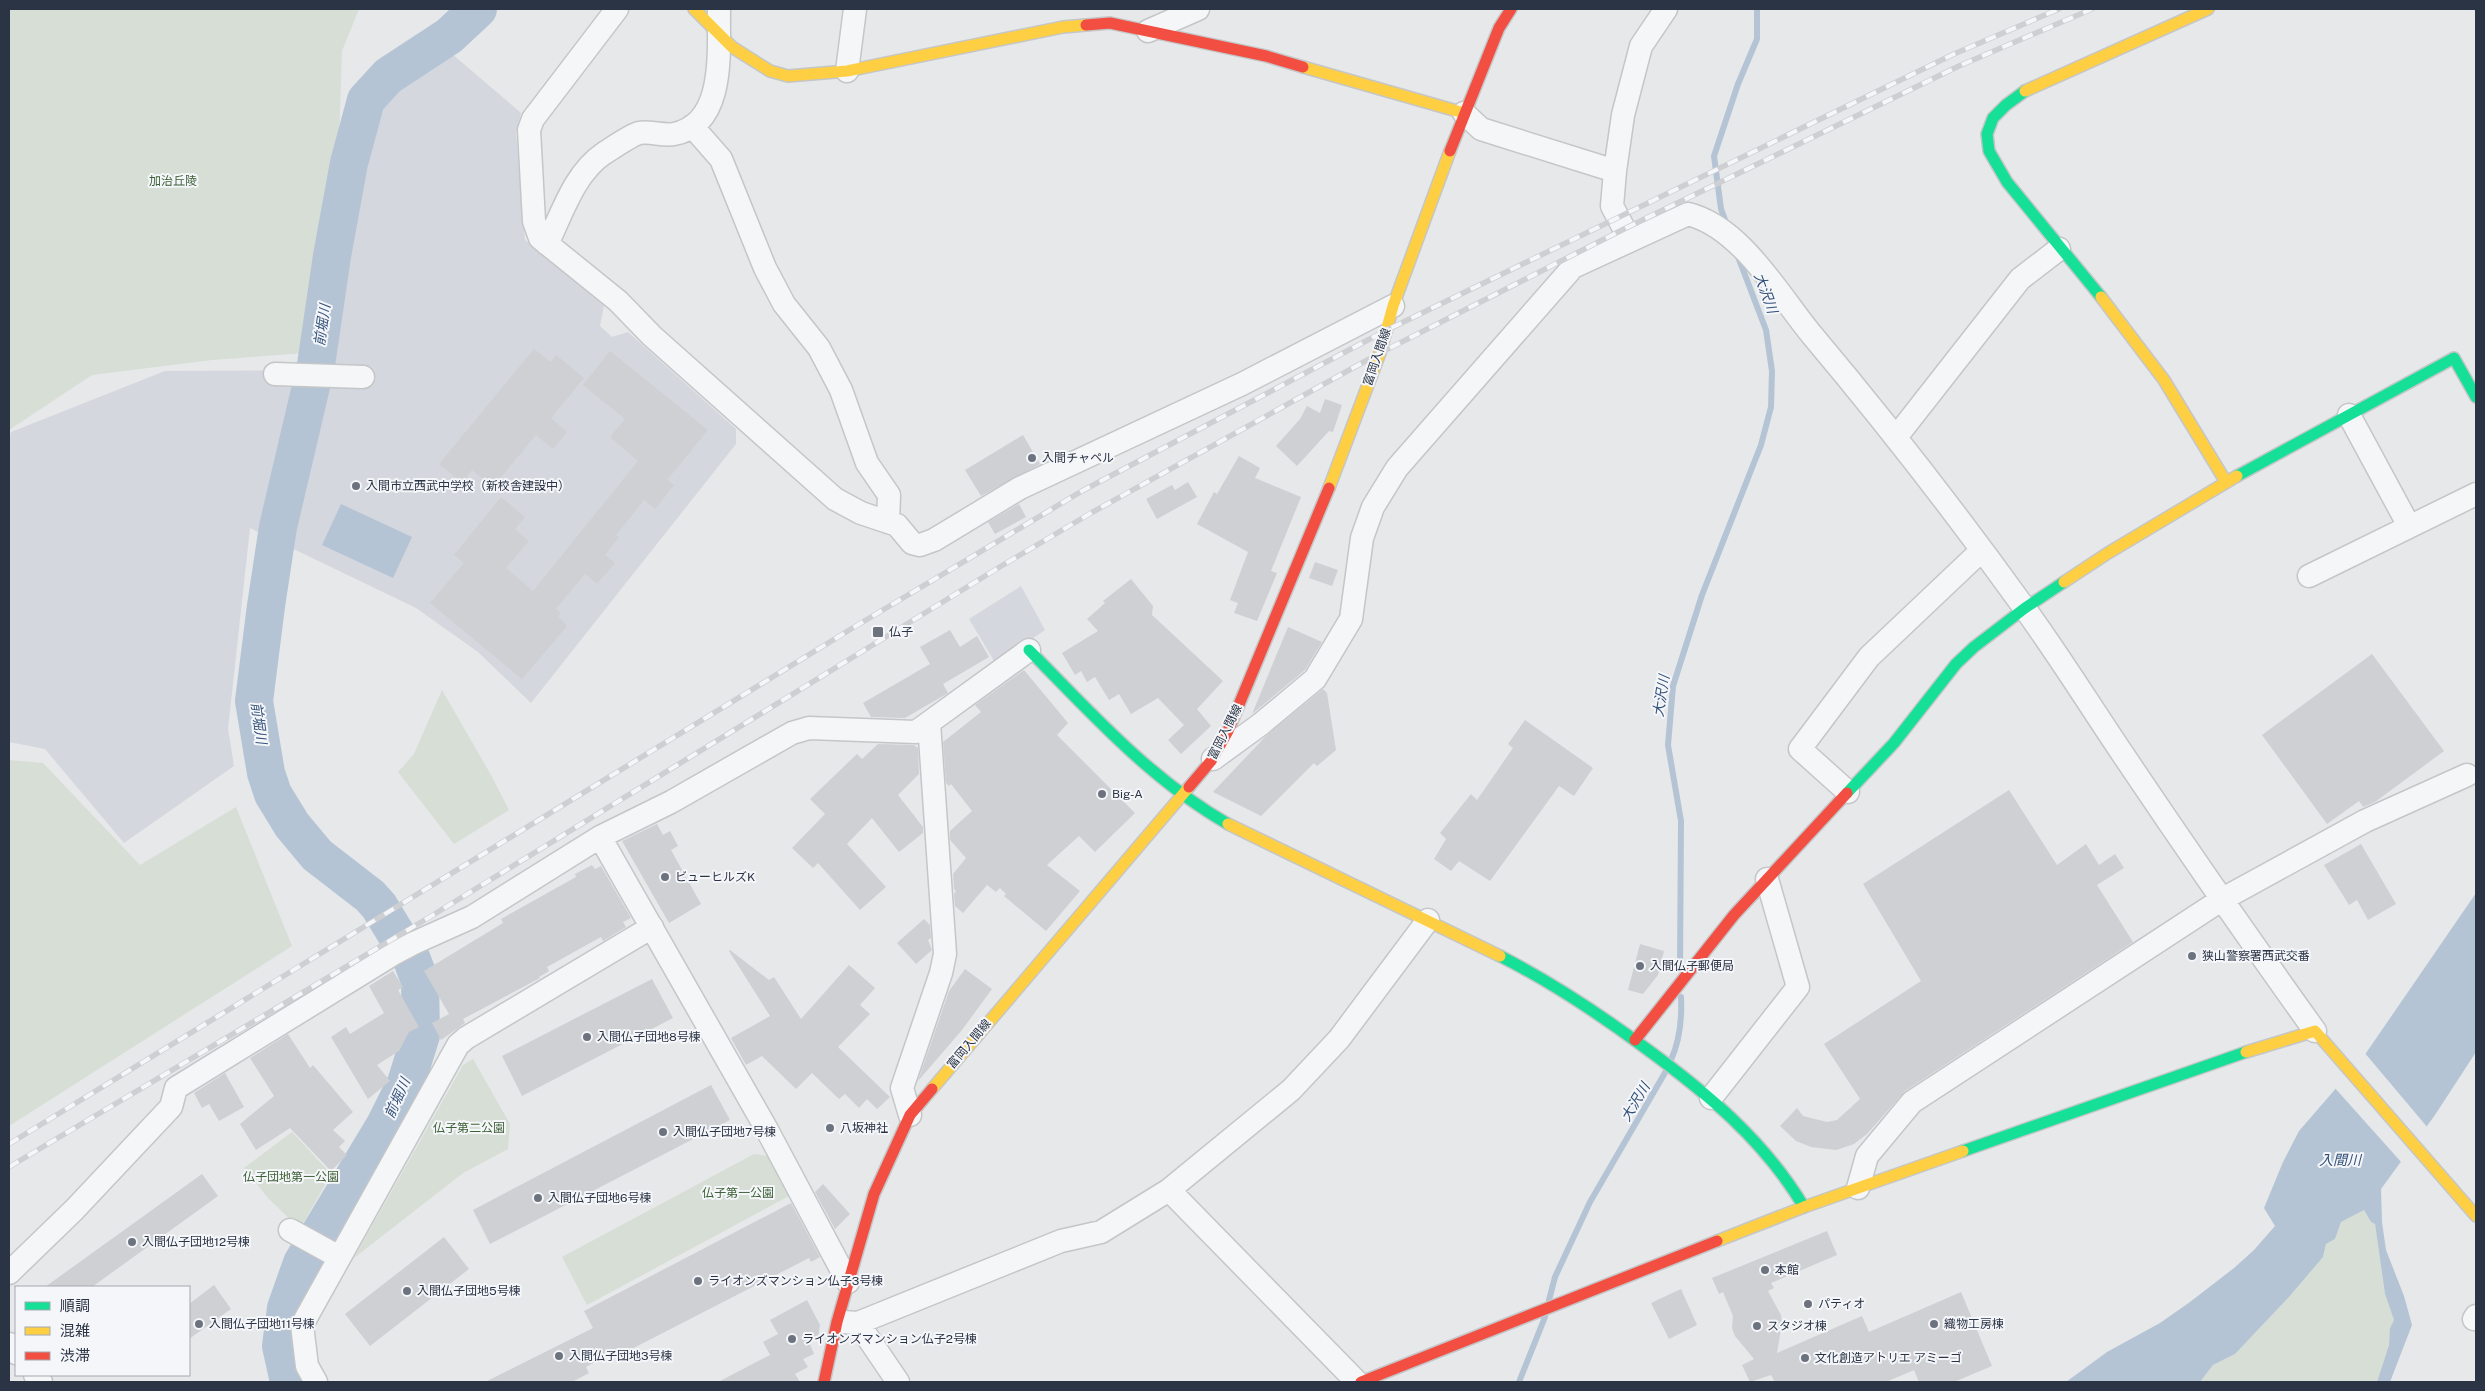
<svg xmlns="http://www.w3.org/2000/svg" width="2485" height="1391" font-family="'Public Sans','Noto Sans JP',sans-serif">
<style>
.built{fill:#d4d7dd}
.green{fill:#d6ded6}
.water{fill:#b4c4d5}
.pier{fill:#e6e8ea}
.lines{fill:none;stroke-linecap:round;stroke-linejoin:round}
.stream{stroke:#b4c4d5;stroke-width:6}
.river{stroke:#b4c4d5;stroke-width:38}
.building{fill:#ced0d3}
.street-casing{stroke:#c4c6c8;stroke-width:25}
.fast-casing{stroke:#c4c6c8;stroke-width:14}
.slow-casing{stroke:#c4c6c8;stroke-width:14}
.jam-casing{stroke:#c4c6c8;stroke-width:14}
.street{stroke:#f5f6f7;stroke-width:22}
.fast{stroke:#16e098;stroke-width:11}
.slow{stroke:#ffcf43;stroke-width:11}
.jam{stroke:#f24e42;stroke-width:11}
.rail-casing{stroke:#cecfd2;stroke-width:5.5}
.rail{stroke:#f4f6f9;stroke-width:4;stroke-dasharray:11;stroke-linecap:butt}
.poi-dot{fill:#6c737f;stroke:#f4f6f9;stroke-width:2}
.labels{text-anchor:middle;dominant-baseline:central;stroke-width:4;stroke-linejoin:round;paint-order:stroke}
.park-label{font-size:12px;fill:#3f6138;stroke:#f4f6f9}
.street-label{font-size:12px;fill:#2b3445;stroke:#f4f6f9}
.poi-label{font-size:12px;fill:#2b3445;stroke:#f4f6f9;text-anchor:start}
.water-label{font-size:14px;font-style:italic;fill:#34527a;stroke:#f4f6f9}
</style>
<rect width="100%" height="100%" fill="#e6e8ea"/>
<path class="built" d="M444 47 521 113 516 133 525 240 604 306 600 326 612 337 628 332 736 429V444L531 703 478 652 416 608 250 528 228 729 234 766 124 843 45 749 9 742V443L11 432 165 371 325 370 370 106 388 83Z
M1021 586 1045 630 996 664 969 619Z"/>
<path class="green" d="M9 9H359L342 51 332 351 212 360 92 375 9 430Z
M442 690 491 775 509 810 454 844 398 772 414 754Z
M9 760 43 763 140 865 236 807 292 946 9 1126Z
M473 1059 510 1124 508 1149 463 1173 354 1258 463 1065Z
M292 1132 331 1174 300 1229 268 1198 244 1168Z
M754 1154 768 1156 789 1196 587 1305 562 1257Z
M2364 1210 2371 1222 2375 1224 2385 1294 2394 1320 2390 1328 2389 1345 2377 1382H2200L2213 1365 2235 1354 2289 1297 2323 1257 2326 1244 2335 1239 2341 1222Z"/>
<path class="water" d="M341 504 412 537 393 578 322 545Z
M2476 893V1052L2435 1115 2381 1189 2382 1222 2386 1250 2404 1296 2412 1325 2390 1382H2377L2389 1345 2390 1328 2394 1320 2385 1294 2375 1224 2371 1222 2364 1210 2341 1222 2335 1239 2326 1244 2323 1257 2289 1297 2235 1354 2213 1365 2200 1382H2066L2107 1352 2160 1323 2190 1302 2234 1268 2254 1250 2275 1226 2264 1208 2283 1162 2299 1131 2364 1056Z"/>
<path class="pier" d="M2364 1052 2428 1128 2402 1163 2334 1087Z"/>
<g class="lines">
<path class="stream" d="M1727 225 1721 209 1714 156 1738 84 1757 39V9
M1680 969 1681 821 1668 745 1673 686 1702 595 1761 445 1771 407 1772 371 1766 330 1737 254
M1671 1060C1680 1040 1682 1018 1681 997
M1549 1300 1555 1277 1590 1202 1666 1071
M1519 1382 1545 1317"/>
<path class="river" d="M289 1382 281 1346 286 1308 302 1263 385 1125 406 1083 421 1035 420 981 412 960 379 906 370 896 317 855 292 825 273 794 266 773 254 701 266 606 278 527 316 365 332 256 349 163 366 100 388 76 449 36 478 9"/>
</g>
<path class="building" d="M534 349 551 362 556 355 584 378 551 418 567 432 553 449 536 435 493 487 472 470 462 483 439 464Z
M610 351 708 430 667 480 674 485 655 509 644 500 616 535 619 537 605 555 615 563 597 584 585 574 556 609 561 613 558 616 567 626 522 679 430 603 464 563 454 555 501 497 525 517 515 529 529 541 506 568 533 591 638 461 610 437 625 419 583 385Z
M1325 399 1342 405 1333 432 1329 431 1297 466 1276 446 1300 419 1307 406 1320 413Z
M1023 435 1040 464 981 496 965 470Z
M1239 456 1260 468 1255 478 1301 497 1271 571 1277 573 1257 621 1234 613 1238 603 1230 600 1248 552 1197 524 1214 492 1217 494Z
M1188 482 1197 497 1157 519 1146 499 1172 485 1175 490Z
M1019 504 1026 517 995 534 988 522Z
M1315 562 1338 570 1332 586 1309 578Z
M1131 579 1153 606 1152 615 1223 681 1197 709 1211 726 1181 754 1168 740 1184 725 1158 698 1131 714 1119 694 1109 700 1095 677 1087 682 1081 671 1075 675 1062 653 1098 631 1087 619 1105 603 1103 601Z
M1288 627 1322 642 1305 670 1252 714Z
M950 630 960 647 977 636 989 657 943 684 948 693 905 718 871 717 863 703 930 664 920 647Z
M2372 654 2444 751 2375 802 2363 807 2359 801 2327 824 2262 735Z
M1024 670 1068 723 1057 735 1135 813 1095 852 1079 836 1047 865 1080 891 1046 931 1004 896 1006 894 1000 888 996 892 987 885 963 913 955 906 954 894 956 891 954 889 953 874 966 858 950 840V831L972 811 951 784 949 786 946 783 943 742 981 712 975 705Z
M1323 689 1327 693 1336 750 1317 766 1314 763 1261 816 1213 792 1265 737Z
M1525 720 1593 768 1574 796 1559 786 1490 881 1459 861 1451 871 1434 859 1446 839 1440 833 1471 794 1477 800 1513 748 1508 744Z
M878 744 914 745 918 748 919 774 898 795 923 827V833L899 852 872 818 847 844 886 887 860 910 818 863 813 868 792 848 825 814 810 799 857 754 862 759Z
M2009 790 2057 865 2086 844 2099 865 2115 854 2124 868 2097 885 2133 942 1905 1091 1867 1134 1854 1144 1836 1150 1811 1147 1796 1141 1780 1126 1797 1108 1803 1116 1827 1122 1837 1120 1860 1099 1824 1044 1921 981 1863 884Z
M657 824 663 835 670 831 678 846 671 850 701 904 669 923 622 841Z
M2361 844 2396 904 2368 920 2357 900 2349 905 2324 865Z
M592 865 595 869 601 866 631 918 623 922 626 927 603 941 601 937 547 967 549 971 539 977 540 978 463 1019 465 1023 441 1040 432 1023 449 1014 424 971 503 923 501 919 576 877 575 874Z
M924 919 930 925 931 938 928 940 932 950 916 964 897 943Z
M1640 944 1664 951 1658 975 1643 994 1628 990Z
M730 950 769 980 774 977 801 1019 849 965 875 988 860 1005 870 1014 838 1047 890 1097 877 1109 867 1099 859 1108 845 1094 839 1099 812 1073 796 1089 762 1056 746 1065 731 1038 770 1016 729 951Z
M965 969 992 989 962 1030 918 1081 949 991Z
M393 971 403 987 398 990 419 1027 409 1032 399 1051 377 1065 390 1081 368 1099 331 1037 346 1027 350 1034 384 1013 369 986Z
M652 979 673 1018 522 1096 502 1056Z
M288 1034 310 1068 313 1065 353 1112 333 1130 345 1141 339 1147 347 1155 331 1171 290 1128 256 1150 240 1124 274 1096 250 1058Z
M225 1073 244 1107 219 1121 209 1104 202 1108 194 1093Z
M711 1085 730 1120 490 1244 473 1210Z
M202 1174 218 1196 92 1287H45Z
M823 1184 850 1214 835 1229 815 1192Z
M791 1203 820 1257 811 1262 809 1258 620 1355 618 1349 586 1367 589 1373 572 1382H485L593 1328 584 1311Z
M1827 1231 1837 1255 1771 1283 1774 1288 1768 1291 1781 1315 1782 1323 1777 1353 1862 1316 1869 1332 1961 1292 1992 1366 1954 1382H1919L1914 1370 1886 1382H1775L1771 1375 1750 1382 1742 1365 1754 1359 1735 1336 1732 1328 1733 1316 1723 1292 1719 1294 1712 1278Z
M444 1237 469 1269 370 1346 345 1314Z
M214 1285 231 1309 189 1339V1304Z
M1681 1289 1697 1325 1669 1339 1651 1303Z
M807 1300 820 1325 818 1338 809 1342 814 1354 803 1359 808 1367 795 1374 800 1382H718L770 1355 763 1342 778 1334 770 1320Z"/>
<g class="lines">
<g class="street-casing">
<path id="street" d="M617 9 533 119 529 130 534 221 540 238 618 301 652 336 835 499 861 513 897 525 912 543 920 545 934 540 1020 488 1242 384 1393 306
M1148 31 1198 9
M847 71 855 9
M1464 113 1481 129 1615 171
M692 126 721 159 765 268 784 304 819 348 841 390 867 463 889 495 888 522
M1630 240 1612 206 1615 171 1623 115 1641 46 1666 9
M547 244C562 214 574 174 603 154 611 149 631 135 639 133 650 131 663 136 674 134 727 124 718 48 719 9
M275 374 363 377
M2349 415 2409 526
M1897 436 2020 279 2059 249
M2309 576 2476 494
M1213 759 1261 724 1315 679 1351 619 1362 538 1373 507 1397 468 1573 267 1688 214C1741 227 1779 295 1812 335 1886 423 1956 513 2023 606 2058 654 2089 704 2122 753 2185 847 2249 939 2315 1031
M1848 792 1800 749 1869 657 1982 550
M600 837 766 1128 848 1282
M1711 1098 1798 987 1767 879
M910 1115 902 1088 941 973 945 954 929 723
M1858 1188 1867 1156 1912 1102 2221 900 2365 821 2467 775
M1169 1190 1357 1382
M290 1230 339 1257
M9 1273 74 1210 171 1107 176 1088 395 953 414 943 472 917 600 837 671 802 792 733 809 728 916 732 1029 650
M2474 1319 2476 1316
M843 1322 858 1323 898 1382
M858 1323 1061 1241 1101 1232 1169 1190 1291 1090 1339 1039 1428 920
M9 1344 16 1353
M35 1375 41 1382
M316 1382 307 1366 302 1325 458 1045 466 1038 652 927"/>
</g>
<g class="fast-casing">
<path id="fast" d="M2025 91 2006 105 1993 118 1987 134 1989 151 2007 182 2101 297
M2237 476 2454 358 2476 397
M1029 650C1091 713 1151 780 1228 824
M1847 793 1894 743 1956 664 1974 647 2025 608 2064 582
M1500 956C1551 982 1598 1013 1644 1047 1707 1093 1764 1140 1804 1207
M1963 1151 2246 1052"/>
</g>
<g class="slow-casing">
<path id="slow" d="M694 9 732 47 770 71 788 76 847 71 1063 27 1086 25
M1303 67 1464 113
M2025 91 2208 9
M2101 297 2164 380 2226 482
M1329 488 1380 353 1393 306 1450 151
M2064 582 2108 553 2237 476
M1228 824 1500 956
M2246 1052 2315 1031 2476 1216
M932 1089 1189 787
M1717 1241 1804 1207 1963 1151"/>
</g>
<g class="jam-casing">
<path id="jam" d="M1086 25 1110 23 1266 56 1303 67
M1450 151 1499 28 1511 9
M1189 787 1211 761 1228 731 1329 488
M1635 1040 1734 915 1847 793
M824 1382 837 1322 874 1194 910 1115 932 1089
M1361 1382 1717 1241"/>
</g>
<use href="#street" class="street"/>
<use href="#fast" class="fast"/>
<use href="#slow" class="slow"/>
<use href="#jam" class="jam"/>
<g class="rail-casing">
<path id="rail" d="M9 1144 851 629 1082 491 1385 331 1954 54 2059 9
M9 1167 433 915 998 568 1091 513 1380 353 1624 229 1959 66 2092 9"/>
</g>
<use href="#rail" class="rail"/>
</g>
<g class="poi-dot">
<circle cx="1032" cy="458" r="5"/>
<circle cx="356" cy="486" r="5"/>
<rect x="872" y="626" width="12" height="12" rx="2.5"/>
<circle cx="1102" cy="794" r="5"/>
<circle cx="665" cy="877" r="5"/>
<circle cx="2192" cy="956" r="5"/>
<circle cx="1640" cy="966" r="5"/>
<circle cx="587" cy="1037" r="5"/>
<circle cx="830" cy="1128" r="5"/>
<circle cx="663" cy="1132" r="5"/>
<circle cx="538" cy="1198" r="5"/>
<circle cx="132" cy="1242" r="5"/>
<circle cx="1765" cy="1270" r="5"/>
<circle cx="698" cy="1281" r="5"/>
<circle cx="407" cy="1291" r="5"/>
<circle cx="1808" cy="1304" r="5"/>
<circle cx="199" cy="1324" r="5"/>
<circle cx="1934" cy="1324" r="5"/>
<circle cx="1757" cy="1326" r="5"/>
<circle cx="792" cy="1339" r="5"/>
<circle cx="559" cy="1356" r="5"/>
<circle cx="1805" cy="1358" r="5"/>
</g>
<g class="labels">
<g class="park-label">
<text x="173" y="181">加治丘陵</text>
<text x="469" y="1128">仏子第二公園</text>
<text x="291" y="1177">仏子団地第一公園</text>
<text x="738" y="1193">仏子第一公園</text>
</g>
<g class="street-label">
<text transform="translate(1377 357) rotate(-71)">富岡入間線</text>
<text transform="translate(1225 732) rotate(-63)">富岡入間線</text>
<text transform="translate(969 1044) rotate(-50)">富岡入間線</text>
</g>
<g class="poi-label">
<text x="1042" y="458">入間チャペル</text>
<text x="366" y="486">入間市立西武中学校（新校舎建設中）</text>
<text x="889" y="632">仏子</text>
<text x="1112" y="794">Big-A</text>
<text x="675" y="877">ビューヒルズK</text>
<text x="2202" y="956">狭山警察署西武交番</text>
<text x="1650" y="966">入間仏子郵便局</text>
<text x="597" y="1037">入間仏子団地8号棟</text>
<text x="840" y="1128">八坂神社</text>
<text x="673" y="1132">入間仏子団地7号棟</text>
<text x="548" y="1198">入間仏子団地6号棟</text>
<text x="142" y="1242">入間仏子団地12号棟</text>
<text x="1775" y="1270">本館</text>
<text x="708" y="1281">ライオンズマンション仏子3号棟</text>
<text x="417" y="1291">入間仏子団地5号棟</text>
<text x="1818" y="1304">パティオ</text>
<text x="209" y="1324">入間仏子団地11号棟</text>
<text x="1944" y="1324">織物工房棟</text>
<text x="1767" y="1326">スタジオ棟</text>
<text x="802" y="1339">ライオンズマンション仏子2号棟</text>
<text x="569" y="1356">入間仏子団地3号棟</text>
<text x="1815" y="1358">文化創造アトリエ アミーゴ</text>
</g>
<g class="water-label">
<text transform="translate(1766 293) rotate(70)">大沢川</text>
<text transform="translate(322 325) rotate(-82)">前堀川</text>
<text transform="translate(1661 696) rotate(-81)">大沢川</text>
<text transform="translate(259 723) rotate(82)">前堀川</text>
<text transform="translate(397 1098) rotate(-66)">前堀川</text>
<text transform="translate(1635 1102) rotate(-59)">大沢川</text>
<text x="2340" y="1160">入間川</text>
</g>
</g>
<rect width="2485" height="1391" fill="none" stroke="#2b3445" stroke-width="20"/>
<rect x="15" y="1286" width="175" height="90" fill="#f4f6f9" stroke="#a4a8b1"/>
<rect x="25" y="1302" width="25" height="8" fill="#16e098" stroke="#a4a8b1"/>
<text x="60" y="1311" font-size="15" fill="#2b3445">順調</text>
<rect x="25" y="1327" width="25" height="8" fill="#ffcf43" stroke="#a4a8b1"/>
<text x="60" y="1336" font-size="15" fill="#2b3445">混雑</text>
<rect x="25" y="1352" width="25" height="8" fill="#f24e42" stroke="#a4a8b1"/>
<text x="60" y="1361" font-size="15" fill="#2b3445">渋滞</text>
</svg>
